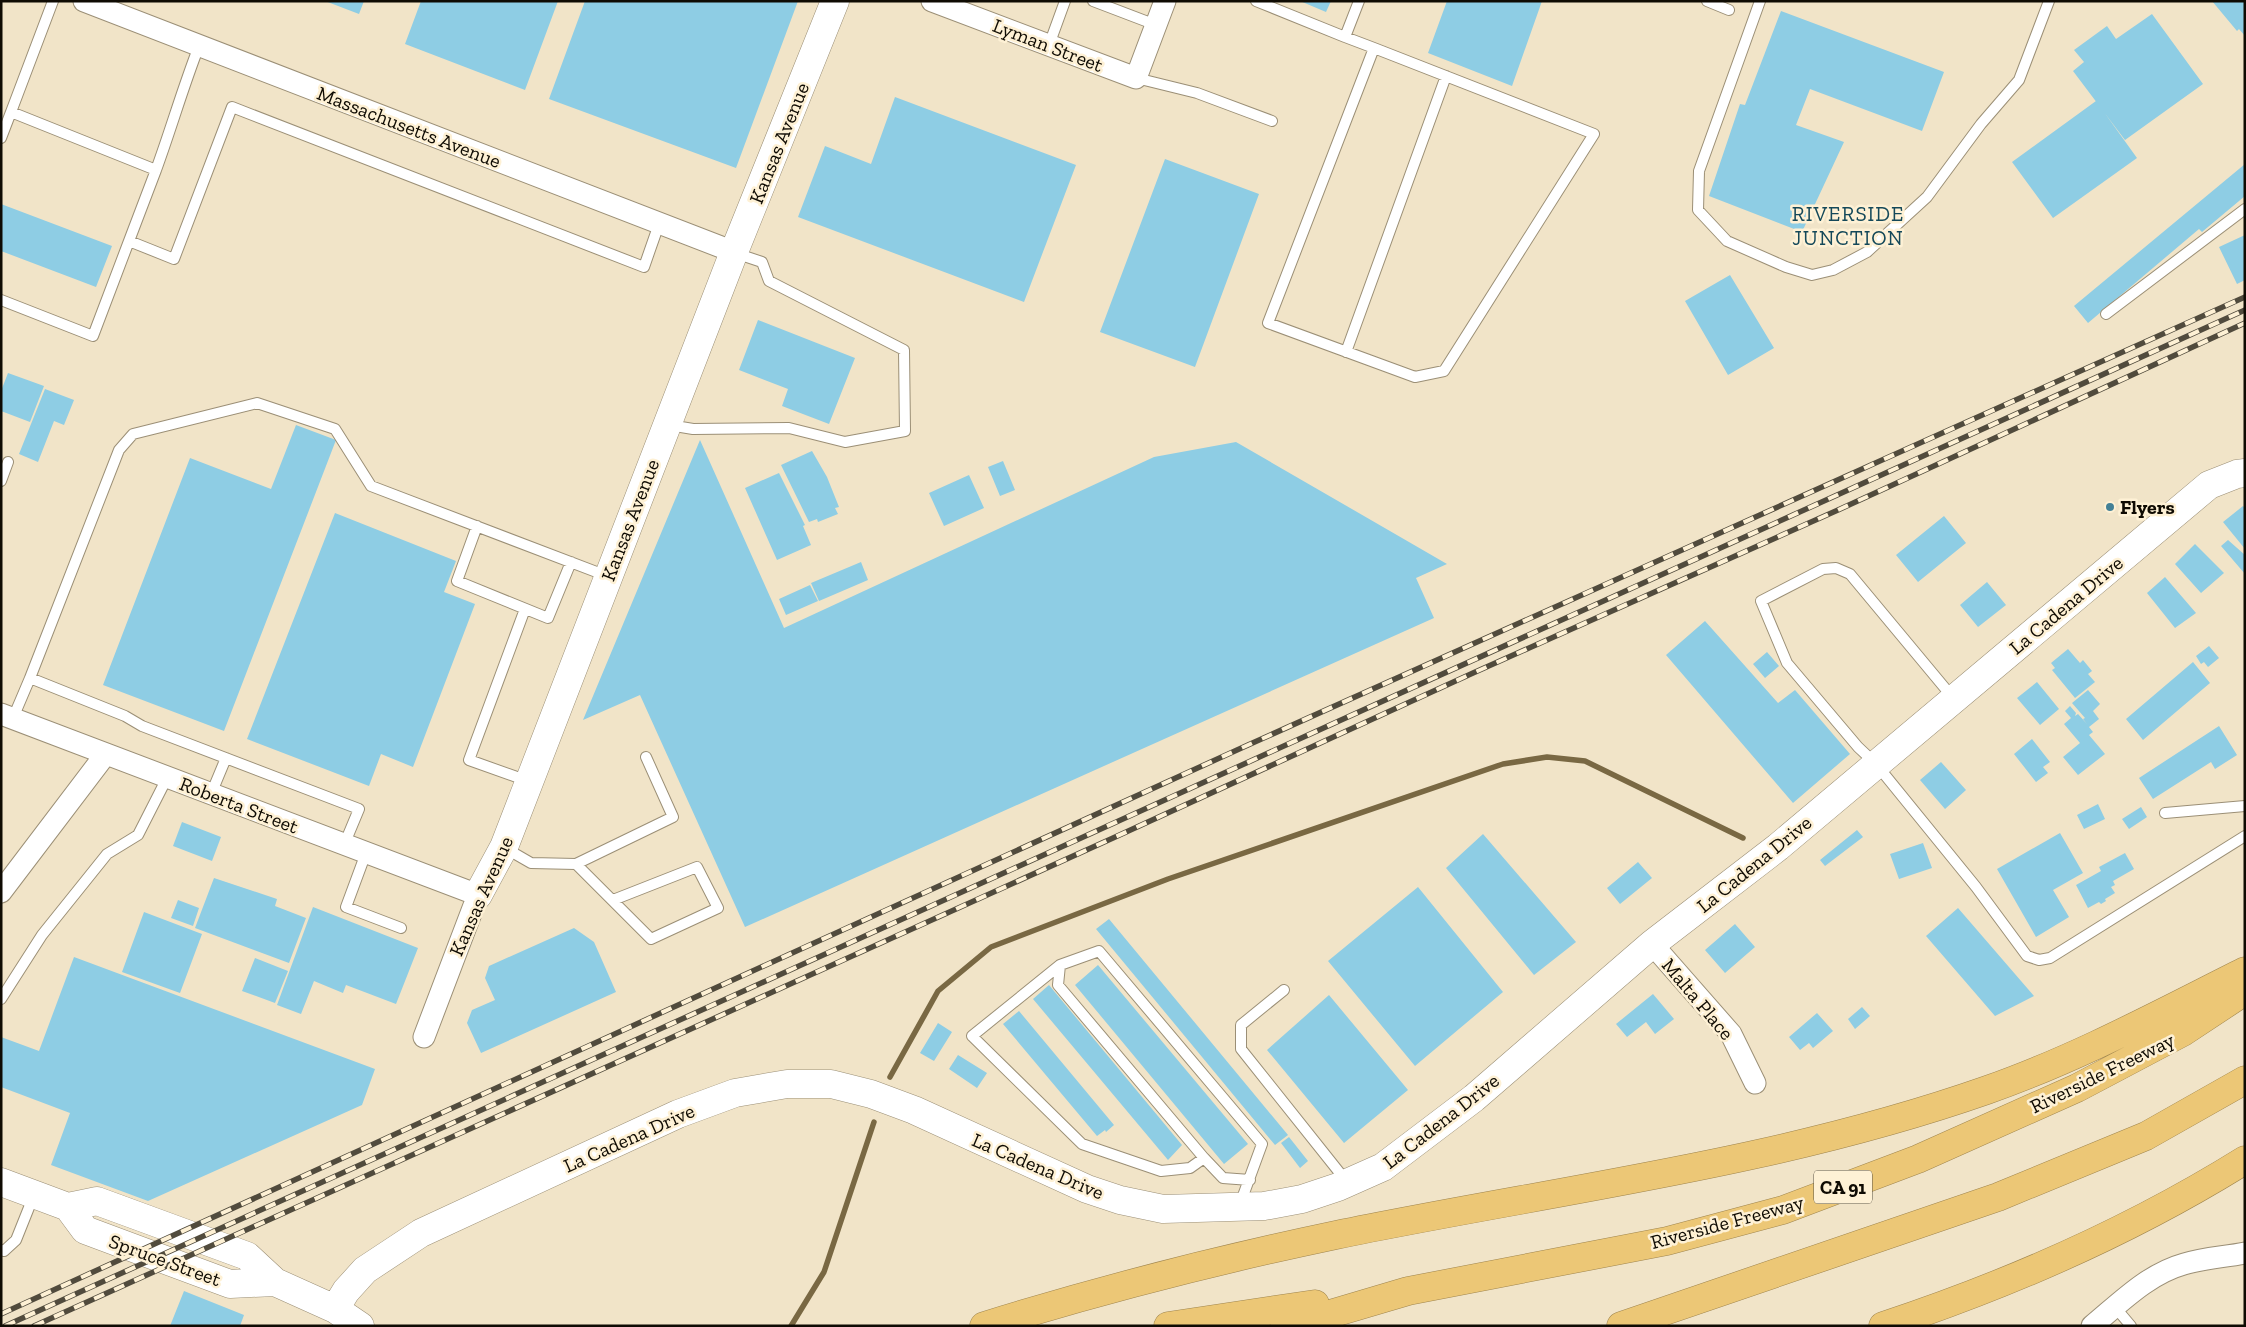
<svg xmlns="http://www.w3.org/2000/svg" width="2246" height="1327" font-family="'Zilla Slab',serif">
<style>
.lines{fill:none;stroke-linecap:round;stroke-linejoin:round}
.stream{stroke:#796843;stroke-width:5.5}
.building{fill:#8ecde4}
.lane-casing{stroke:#9b8f76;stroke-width:12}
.street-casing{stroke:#9b8f76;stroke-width:23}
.secondary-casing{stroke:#9b8f76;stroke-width:29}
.highway-casing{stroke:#9f854e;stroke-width:29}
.lane{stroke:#fff;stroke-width:10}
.street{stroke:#fff;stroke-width:21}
.secondary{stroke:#fff;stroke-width:28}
.highway{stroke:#ecc776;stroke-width:28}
.rail-casing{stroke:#514b3d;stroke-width:5.5}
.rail{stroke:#fef1d5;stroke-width:4;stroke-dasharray:11;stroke-linecap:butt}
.poi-dot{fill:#438096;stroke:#fef1d5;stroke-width:2}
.labels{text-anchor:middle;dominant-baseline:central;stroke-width:5;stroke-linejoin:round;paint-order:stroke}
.shield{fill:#fef1d5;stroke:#575042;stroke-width:1}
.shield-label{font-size:19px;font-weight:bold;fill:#0f0b03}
.street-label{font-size:20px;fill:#0f0b03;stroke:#fef1d5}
.poi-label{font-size:20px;font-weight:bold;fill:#0f0b03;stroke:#fef1d5;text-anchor:start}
.neighbourhood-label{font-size:21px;letter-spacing:1px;fill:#144859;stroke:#fef1d5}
</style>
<rect width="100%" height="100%" fill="#f1e4c8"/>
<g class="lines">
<path class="stream" d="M890 1077 938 991 991 947 1168 879 1503 764 1547 757 1585 761 1743 838
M791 1326 824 1272 874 1122"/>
</g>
<path class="building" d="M325 1H364L359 14Z
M421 1H558L525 90 405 44Z
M585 1H798L736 168 549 99Z
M1300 1H1331L1326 12Z
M1447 1H1542L1512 86 1428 53Z
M2212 1H2245V36L2239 29 2237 31Z
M1781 11 1944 72 1922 131 1810 89 1796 125 1844 142 1802 232 1709 196 1740 104 1745 105Z
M2152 14 2203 84 2125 140 2073 71 2084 62 2074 50 2107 26 2116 39Z
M895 97 1076 165 1024 302 798 217 825 146 871 164Z
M2096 101 2137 158 2053 218 2012 162Z
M1165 159 1259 194 1195 367 1100 332Z
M2245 164V196L2202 232 2199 229 2088 323 2074 306Z
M1 204 112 246 96 287 1 251Z
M2245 235V280L2237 284 2219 247Z
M1730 275 1774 348 1728 375 1685 301Z
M758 320 855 358 829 424 782 406 788 389 739 370Z
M8 373 44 386 30 422 1 411V391Z
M45 389 74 400 64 425 54 421 38 462 19 454Z
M296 425 336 440 224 731 103 685 190 458 271 489Z
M700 440 784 628 1154 457 1236 442 1447 564 1416 578 1434 618 745 927 640 695 583 720Z
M812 451 827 477 839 507 835 508 838 514 818 522 817 519 809 522 781 465Z
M1003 461 1015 490 1000 496 988 467Z
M779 473 805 525 803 526 811 545 777 560 745 488Z
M969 475 984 508 944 526 929 493Z
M2243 506 2245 508V549L2223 522Z
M335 513 456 561 444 592 475 604 413 767 381 754 369 786 247 739Z
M1944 516 1966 543 1918 582 1896 555Z
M2228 540 2245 555V574L2221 546Z
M2195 544 2224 573 2201 593 2175 564Z
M861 562 868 580 819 601 811 583Z
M2165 577 2196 613 2175 628 2147 593Z
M1987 582 2006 605 1978 627 1960 605Z
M810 585 818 601 786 615 779 599Z
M1705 621 1778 703 1795 690 1850 754 1793 803 1666 655Z
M2209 646 2219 658 2208 667 2204 662 2201 664 2196 656Z
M2068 649 2080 663 2083 660 2092 671 2088 674 2095 682 2075 698 2052 670 2055 668 2051 663Z
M1767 652 1779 666 1765 678 1753 664Z
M2193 662 2210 683 2143 740 2126 719Z
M2037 682 2059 709 2040 725 2017 698Z
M2088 690 2100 704 2093 711 2099 719 2089 727 2093 732 2089 735 2105 754 2078 775 2063 757 2080 743 2064 724 2071 718 2065 711 2070 706 2076 713 2075 716 2078 714 2087 724 2083 719 2085 718 2072 703Z
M2219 726 2237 755 2215 769 2211 762 2153 799 2139 778Z
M2032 739 2050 762 2043 767 2048 773 2036 782 2014 754Z
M1941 762 1966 790 1945 809 1920 780Z
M2098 804 2105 819 2084 829 2077 815Z
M2141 807 2147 817 2129 829 2122 819Z
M182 822 221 837 212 861 173 846Z
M1857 830 1863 837 1825 866 1820 860Z
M2060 833 2083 873 2053 890 2069 917 2036 937 1997 869Z
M1483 834 1576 942 1534 975 1446 868Z
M1923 843 1932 868 1899 879 1890 854Z
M2125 853 2134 869 2113 881 2115 885 2111 887 2115 893 2105 899 2106 901 2101 904 2099 902 2088 908 2076 885 2101 871 2099 867Z
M1638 862 1652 878 1620 904 1607 888Z
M214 878 277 899 275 906 306 918 289 963 195 928Z
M1418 887 1503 992 1415 1066 1328 961Z
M178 900 199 908 193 926 171 918Z
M313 907 418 948 396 1004 346 985 343 993 314 981 301 1014 277 1005Z
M1958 908 2034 996 1995 1016 1926 936Z
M144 912 202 934 180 993 122 972Z
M1109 919 1288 1135 1275 1145 1096 929Z
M1735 924 1755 947 1725 973 1705 950Z
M574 928 594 942 616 992 481 1053 467 1023 472 1010 495 1000 485 978 489 966Z
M74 957 375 1069 362 1105 148 1201 51 1165 70 1113 1 1087V1037L39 1051Z
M255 958 288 971 275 1003 242 991Z
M1098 965 1248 1144 1224 1164 1075 985Z
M1049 985 1182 1145 1168 1160 1033 999Z
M1653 994 1674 1019 1655 1034 1646 1022 1627 1037 1616 1024Z
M1329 995 1408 1090 1344 1143 1267 1050Z
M1862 1007 1870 1016 1855 1029 1848 1019Z
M1019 1011 1114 1125 1106 1132 1105 1130 1097 1136 1003 1024Z
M1817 1013 1833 1031 1813 1048 1809 1043 1800 1050 1789 1037Z
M938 1023 952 1032 934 1061 920 1053Z
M958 1055 987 1073 977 1088 949 1069Z
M1289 1137 1308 1161 1300 1168 1281 1143Z
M184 1291 244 1315 240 1326H170Z"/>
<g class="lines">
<g class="lane-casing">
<path id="lane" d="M53 1 11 112 156 170C171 129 183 87 199 46
M1093 1 1156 25
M1256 1 1345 37 1359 1
M1707 1 1729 10
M1760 1 1699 171 1698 210 1727 241 1786 267 1812 275 1833 270 1867 252 1927 197 1981 124 2019 80 2049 1
M1345 37 1374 48 1594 134 1444 371 1415 377 1268 323 1374 48
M1049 45 1065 1
M1136 78 1197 93 1272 121
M1 138 11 112
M156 170 129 241 174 259 232 107 644 267 659 224
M1 300 93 336 129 241
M2106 314 2245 209
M1346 352 1446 76
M669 425 693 429 789 428 845 442 905 431 904 350 769 281 762 262 735 253
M1 481 8 462
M477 526 457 581 548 618 571 562
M525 609 469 760 528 781
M1954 699 1850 574 1836 568 1823 569 1761 601 1787 663 1858 747 1876 764 1976 887 2027 956 2039 960 2050 958 2245 836
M13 718 30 678
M211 794 226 758
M2165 813 2245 806
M344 845 359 809 142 726 125 716 30 678 119 450 133 434 257 403 335 429 371 486 607 576
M505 848 531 863 576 864 673 817 646 757
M366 853 346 907 401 928
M576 864 651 939 718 908 697 867 613 900
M1060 965 972 1036 1082 1144 1161 1171 1190 1168 1204 1158
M1284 990 1241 1025V1049L1347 1182
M1 999 42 935 107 854 138 835 167 778
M1240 1204 1262 1144 1099 951 1060 965 1058 985 1204 1158 1223 1178 1250 1180
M1 1250 4 1251 16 1240 34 1195
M2115 1307 2131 1326"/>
</g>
<g class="street-casing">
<path id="street" d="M84 1 734 252
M932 1 1136 78 1165 1
M1 714 478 895 424 1037
M1 892 105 755
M1652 944 1731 1034 1755 1083
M2092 1326C2120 1303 2148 1274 2184 1264 2204 1258 2225 1257 2245 1253"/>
</g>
<g class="secondary-casing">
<path id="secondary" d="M478 895 504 847 734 252 835 1
M1 1182 68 1207 97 1201 247 1256 275 1282
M68 1207 85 1230 230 1284 275 1282 335 1309 360 1326
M335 1309 346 1291 365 1270 421 1233 678 1114 735 1093 787 1084H831L871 1094 914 1110 1087 1189 1120 1200 1163 1209 1264 1206 1302 1199 1338 1187 1383 1167 1474 1098 1652 944 1778 847 2209 485 2237 474 2245 473"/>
</g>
<g class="highway-casing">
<path id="highway" d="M984 1326C1100 1290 1217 1260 1336 1235 1554 1190 1776 1164 1987 1090 2076 1059 2161 1013 2245 971
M1168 1326 1315 1304
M1290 1326 1408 1291 1667 1241 1783 1210 1918 1159 2077 1088 2183 1032 2245 991
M1621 1326 1998 1197 2146 1136 2245 1080
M1883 1326C2010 1284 2131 1231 2245 1160"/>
</g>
<use href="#lane" class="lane"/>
<use href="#street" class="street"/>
<use href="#secondary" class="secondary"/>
<use href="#highway" class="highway"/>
<g class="rail-casing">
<path id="rail" d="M1 1314 1248 745 2245 297
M5 1326 2245 310
M34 1326 1113 838 1473 673 1838 510 2245 323"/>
</g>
<use href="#rail" class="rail"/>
</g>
<circle class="poi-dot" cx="2110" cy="507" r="5"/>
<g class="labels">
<rect class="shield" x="1814" y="1170.5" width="58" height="33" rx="4"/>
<g class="shield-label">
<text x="1843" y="1187">CA 91</text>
</g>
<g class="street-label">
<text transform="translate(1048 45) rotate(21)">Lyman Street</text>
<text transform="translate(409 127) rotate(21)">Massachusetts Avenue</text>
<text transform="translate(779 143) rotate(-68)">Kansas Avenue</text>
<text transform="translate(630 520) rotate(-69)">Kansas Avenue</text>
<text transform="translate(2066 605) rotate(-40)">La Cadena Drive</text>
<text transform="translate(239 805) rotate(21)">Roberta Street</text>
<text transform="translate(1754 864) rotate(-39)">La Cadena Drive</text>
<text transform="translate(481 896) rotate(-66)">Kansas Avenue</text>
<text transform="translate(1698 999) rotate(50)">Malta Place</text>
<text transform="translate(2102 1073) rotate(-26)">Riverside Freeway</text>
<text transform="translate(1441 1121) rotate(-38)">La Cadena Drive</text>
<text transform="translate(629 1138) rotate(-24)">La Cadena Drive</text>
<text transform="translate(1038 1166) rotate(23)">La Cadena Drive</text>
<text transform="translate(1727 1222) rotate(-15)">Riverside Freeway</text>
<text transform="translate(165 1260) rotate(20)">Spruce Street</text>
</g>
<g class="poi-label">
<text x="2120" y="507">Flyers</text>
</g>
<g class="neighbourhood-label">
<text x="1848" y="213">RIVERSIDE<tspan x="1848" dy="24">JUNCTION</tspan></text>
</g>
</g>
<rect width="2246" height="1327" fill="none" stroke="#0f0b03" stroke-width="5"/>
</svg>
